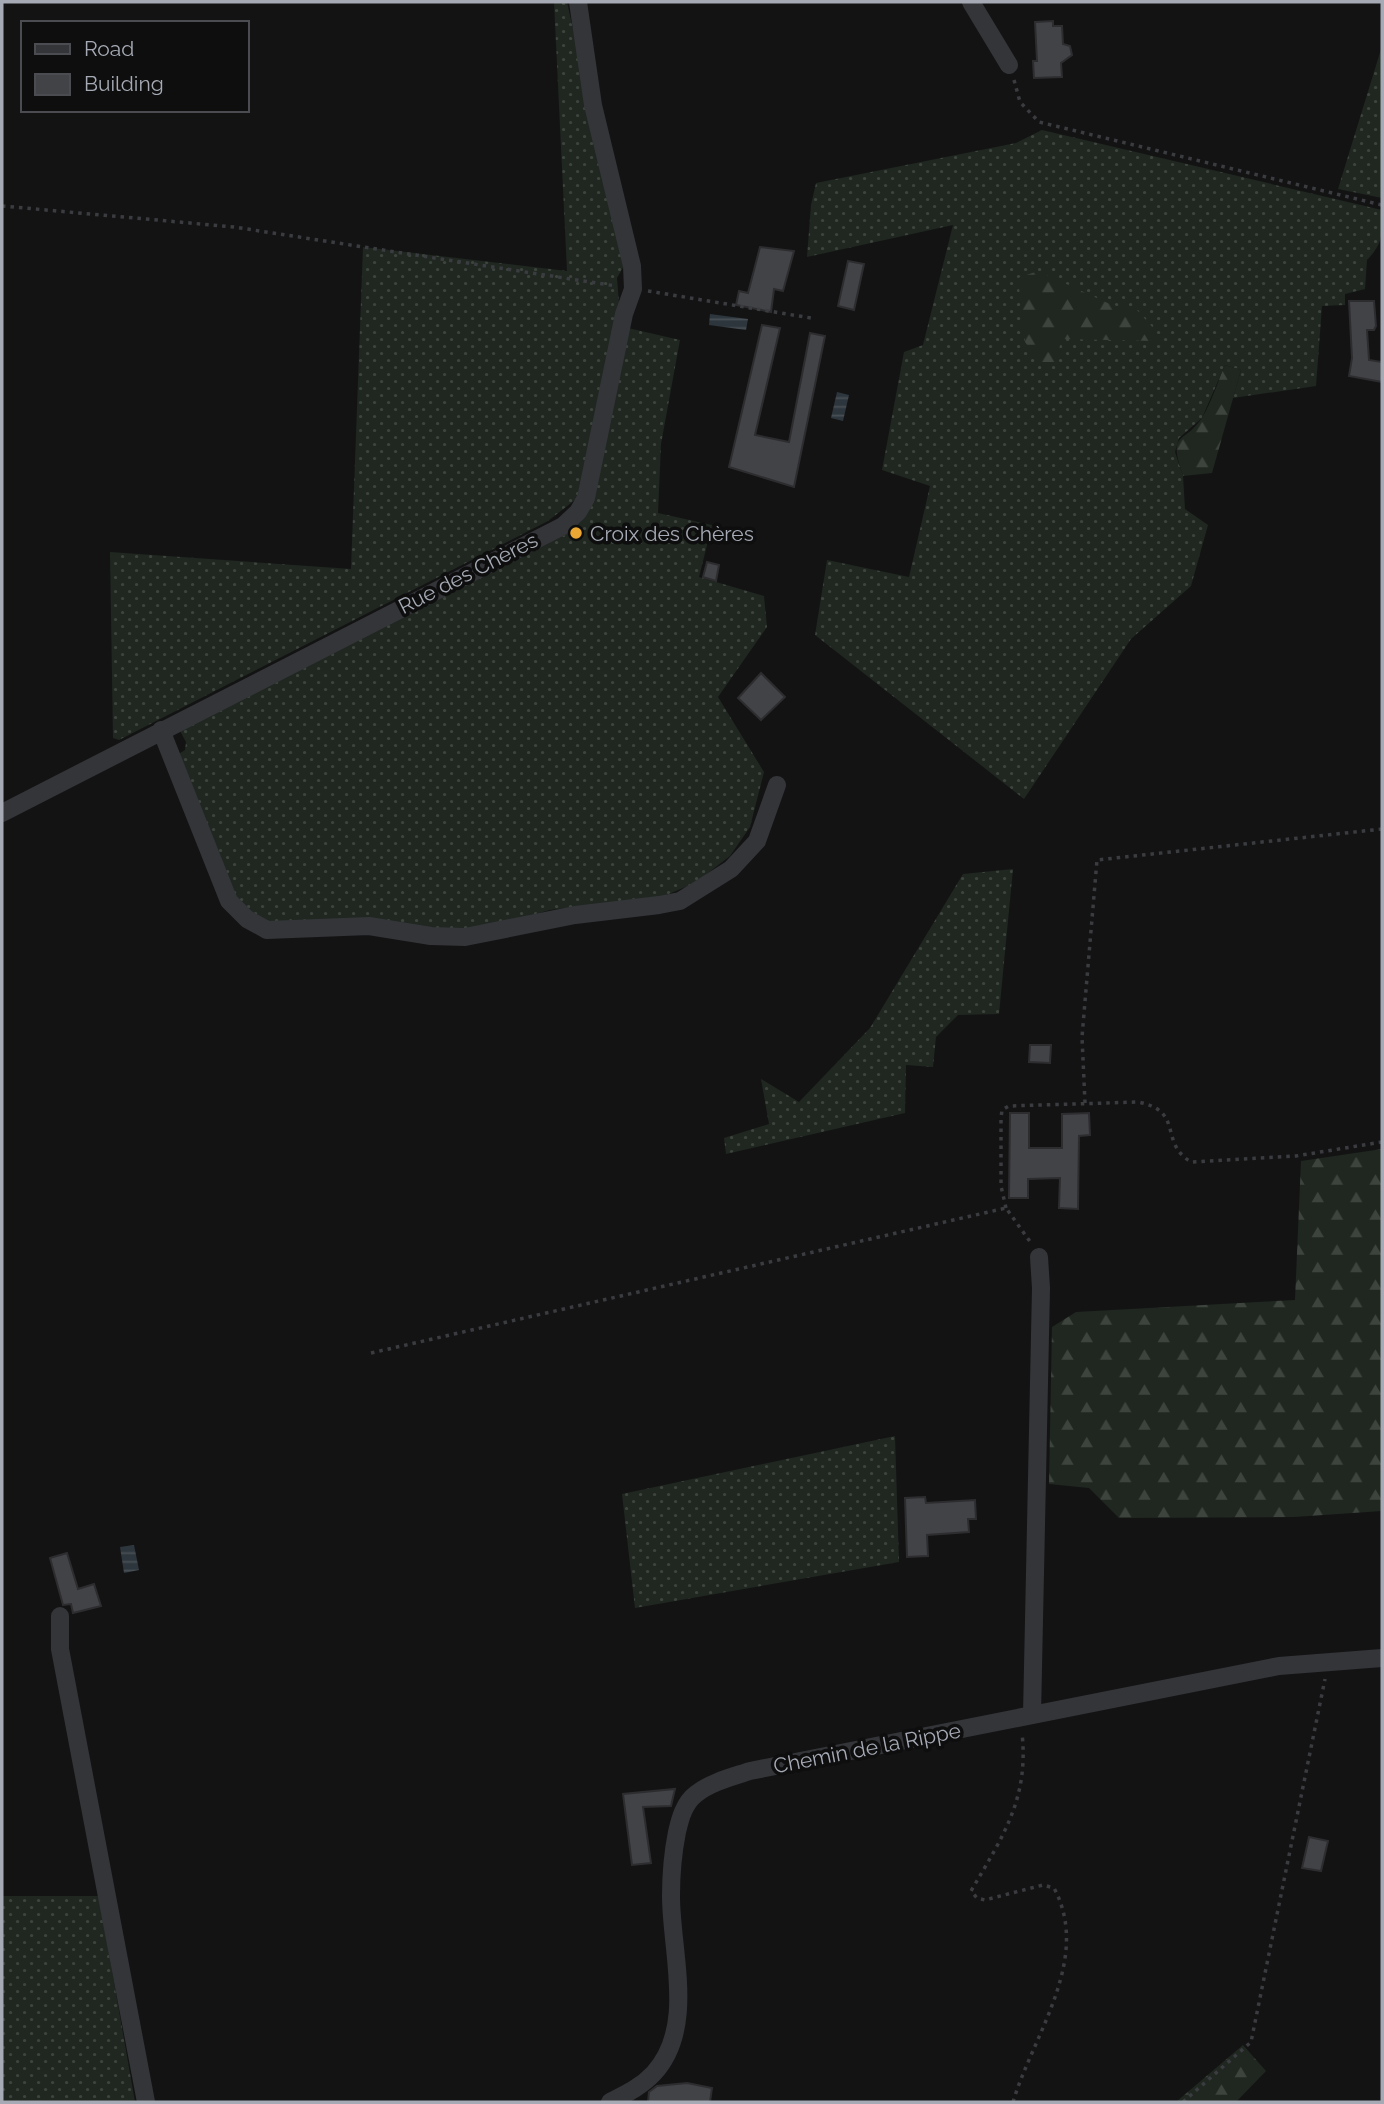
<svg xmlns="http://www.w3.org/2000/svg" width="1384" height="2104" font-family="Raleway,sans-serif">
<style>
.grass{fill:url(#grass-dots)}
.forest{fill:url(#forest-firs)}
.water{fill:url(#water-rules)}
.building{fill:#424347;stroke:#2d2d30;stroke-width:2}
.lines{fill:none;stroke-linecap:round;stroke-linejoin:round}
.path{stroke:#3a3c40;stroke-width:3.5;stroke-dasharray:3.5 5;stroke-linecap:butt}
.minor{stroke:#343539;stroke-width:18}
.poi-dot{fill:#eba734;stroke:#0e0e0f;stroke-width:2.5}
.labels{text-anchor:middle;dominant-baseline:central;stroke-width:7;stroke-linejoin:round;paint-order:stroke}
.poi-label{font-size:21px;fill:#a5aab4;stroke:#0e0e0f;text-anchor:start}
.street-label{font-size:21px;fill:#a5aab4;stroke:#0e0e0f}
</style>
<defs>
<pattern id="grass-dots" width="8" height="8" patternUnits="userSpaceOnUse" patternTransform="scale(1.75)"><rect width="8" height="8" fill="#1f2720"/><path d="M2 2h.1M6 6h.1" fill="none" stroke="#3d443e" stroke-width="1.8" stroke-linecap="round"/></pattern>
<pattern id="forest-firs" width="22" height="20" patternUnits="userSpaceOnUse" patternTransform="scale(1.75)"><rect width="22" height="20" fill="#1f2720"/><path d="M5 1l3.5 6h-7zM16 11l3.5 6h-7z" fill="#3d443e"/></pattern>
<pattern id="water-rules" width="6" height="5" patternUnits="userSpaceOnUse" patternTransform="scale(1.75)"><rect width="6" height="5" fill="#2d363c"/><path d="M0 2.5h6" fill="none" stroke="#485056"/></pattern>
</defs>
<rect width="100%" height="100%" fill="#131314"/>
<path class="grass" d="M554 2H567L625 264 617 278 619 303 580 496 548 521 119 740 113 738 110 552 351 569 363 247 567 271Z
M1382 46V198L1338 189Z
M1042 130 1382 210C1382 234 1384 242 1367 260L1365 289 1345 294V305L1322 306 1316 386 1233 398 1241 370 1225 365 1202 418 1179 438 1175 452 1183 476 1185 509 1208 525 1191 586 1131 639 1024 799 815 635 827 560 909 577 930 486 882 470 904 352 923 345 953 225 807 257 811 205 816 183 1016 143Z
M628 328 680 340 661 444 658 513 712 525 699 577 764 596 767 627 718 697 764 772 750 827 730 856 695 883 664 896 550 910 478 930 264 923 244 910 228 888 177 755 185 750 186 742 179 729 569 533 591 507Z
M1013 869 999 1014 958 1015 936 1037 933 1067 906 1065 905 1113 726 1154 724 1138 769 1124 761 1079 799 1102 870 1028 963 874Z
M895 1436 899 1562 635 1608 622 1494Z
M2 1896H99L135 2102H2Z"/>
<path class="forest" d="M1038 271 1112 305 1137 310 1154 329 1155 341 1062 339 1055 362H1040L1025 342 1018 278Z
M1225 365 1241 370 1212 473 1183 476C1167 428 1184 447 1203 416 1212 401 1218 381 1225 365Z
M1382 1149V1511L1294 1517 1119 1518 1089 1488 1049 1484 1052 1327 1076 1312 1295 1300 1301 1161Z
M1243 2045 1266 2071 1236 2102H1176Z"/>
<path class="water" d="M710 314 748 319 746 330 709 325Z
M837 392 849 395 843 421 831 418Z
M134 1545 139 1570 124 1573 120 1547Z"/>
<path class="building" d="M1053 21V26H1062L1063 44 1070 46 1072 55 1061 63 1062 77 1034 78 1033 61H1037L1035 22Z
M760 247 794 251 783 291 774 289 771 312 736 305 739 291 748 293Z
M848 261 864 264 854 310 838 306Z
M1349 301H1374L1376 326 1374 330H1367L1369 360 1382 362V382L1349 376 1352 358Z
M762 325 780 328 755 435 789 442 810 333 825 336 794 487 729 467Z
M707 562 719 565 716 581 703 577Z
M761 673 785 697 761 720 738 698Z
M1030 1045H1051L1050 1063 1029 1062Z
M1010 1113H1029V1148H1062V1114L1089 1113 1090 1135 1079 1136 1078 1209 1059 1208 1060 1178 1028 1179V1198H1009Z
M925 1497 926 1503 975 1500 976 1519H968L969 1532 927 1535 928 1556 907 1557 905 1498Z
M67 1553 78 1589 94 1584 101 1606 73 1613 71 1604 63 1605 50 1558Z
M675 1789 671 1806 643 1807 651 1863 632 1865 623 1794Z
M1309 1837 1328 1841 1321 1871 1302 1868Z
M687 2083 712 2088 710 2102H648L649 2092 657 2086Z"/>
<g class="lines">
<path class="path" d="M1014 80 1020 102 1039 122 1382 205
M2 206 234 227 616 286
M648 291 811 318
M1085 1103 1082 1037 1097 860 1382 829
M1006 1208 1001 1186V1118L1002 1110 1009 1106 1138 1102C1185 1111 1158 1142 1191 1162L1296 1156 1382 1142
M371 1353 1006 1208 1031 1243
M1013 2102C1033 2035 1092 1959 1054 1888L1043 1885 985 1900 977 1898 971 1891C1003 1836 1029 1799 1022 1733
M1183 2102 1251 2042 1325 1679"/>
<path class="minor" d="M971 2 1009 65
M161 730 229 901 247 919 267 930 369 926 431 936 465 937 575 915 659 905 680 901 731 869 757 841 777 785
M2 813 563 526 578 512 586 498 624 314 633 289 632 266 593 105 578 2
M60 1616V1649L146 2102
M1032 1715 1041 1288 1039 1257
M610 2102C626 2094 641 2087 654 2073 696 2027 671 1952 671 1896 671 1875 673 1852 677 1832 680 1819 684 1803 696 1794 711 1782 732 1777 750 1771L1279 1666 1382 1658"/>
</g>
<circle class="poi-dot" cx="576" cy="533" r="7"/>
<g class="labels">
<g class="poi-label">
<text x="590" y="533">Croix des Chères</text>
</g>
<g class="street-label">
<text transform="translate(468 573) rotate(-27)">Rue des Chères</text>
<text transform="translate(867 1748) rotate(-11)">Chemin de la Rippe</text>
</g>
</g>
<rect width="1384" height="2104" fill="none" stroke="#a5aab4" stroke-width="7"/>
<rect x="21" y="21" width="228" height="91" fill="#0e0e0f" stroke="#4a4c51" stroke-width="2"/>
<rect x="35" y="44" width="35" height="10" fill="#343539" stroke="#4a4c51" stroke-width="2"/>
<text x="84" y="56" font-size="21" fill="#a5aab4">Road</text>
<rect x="35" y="74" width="35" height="21" fill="#424347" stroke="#4a4c51" stroke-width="2"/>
<text x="84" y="91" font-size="21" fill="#a5aab4">Building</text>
</svg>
